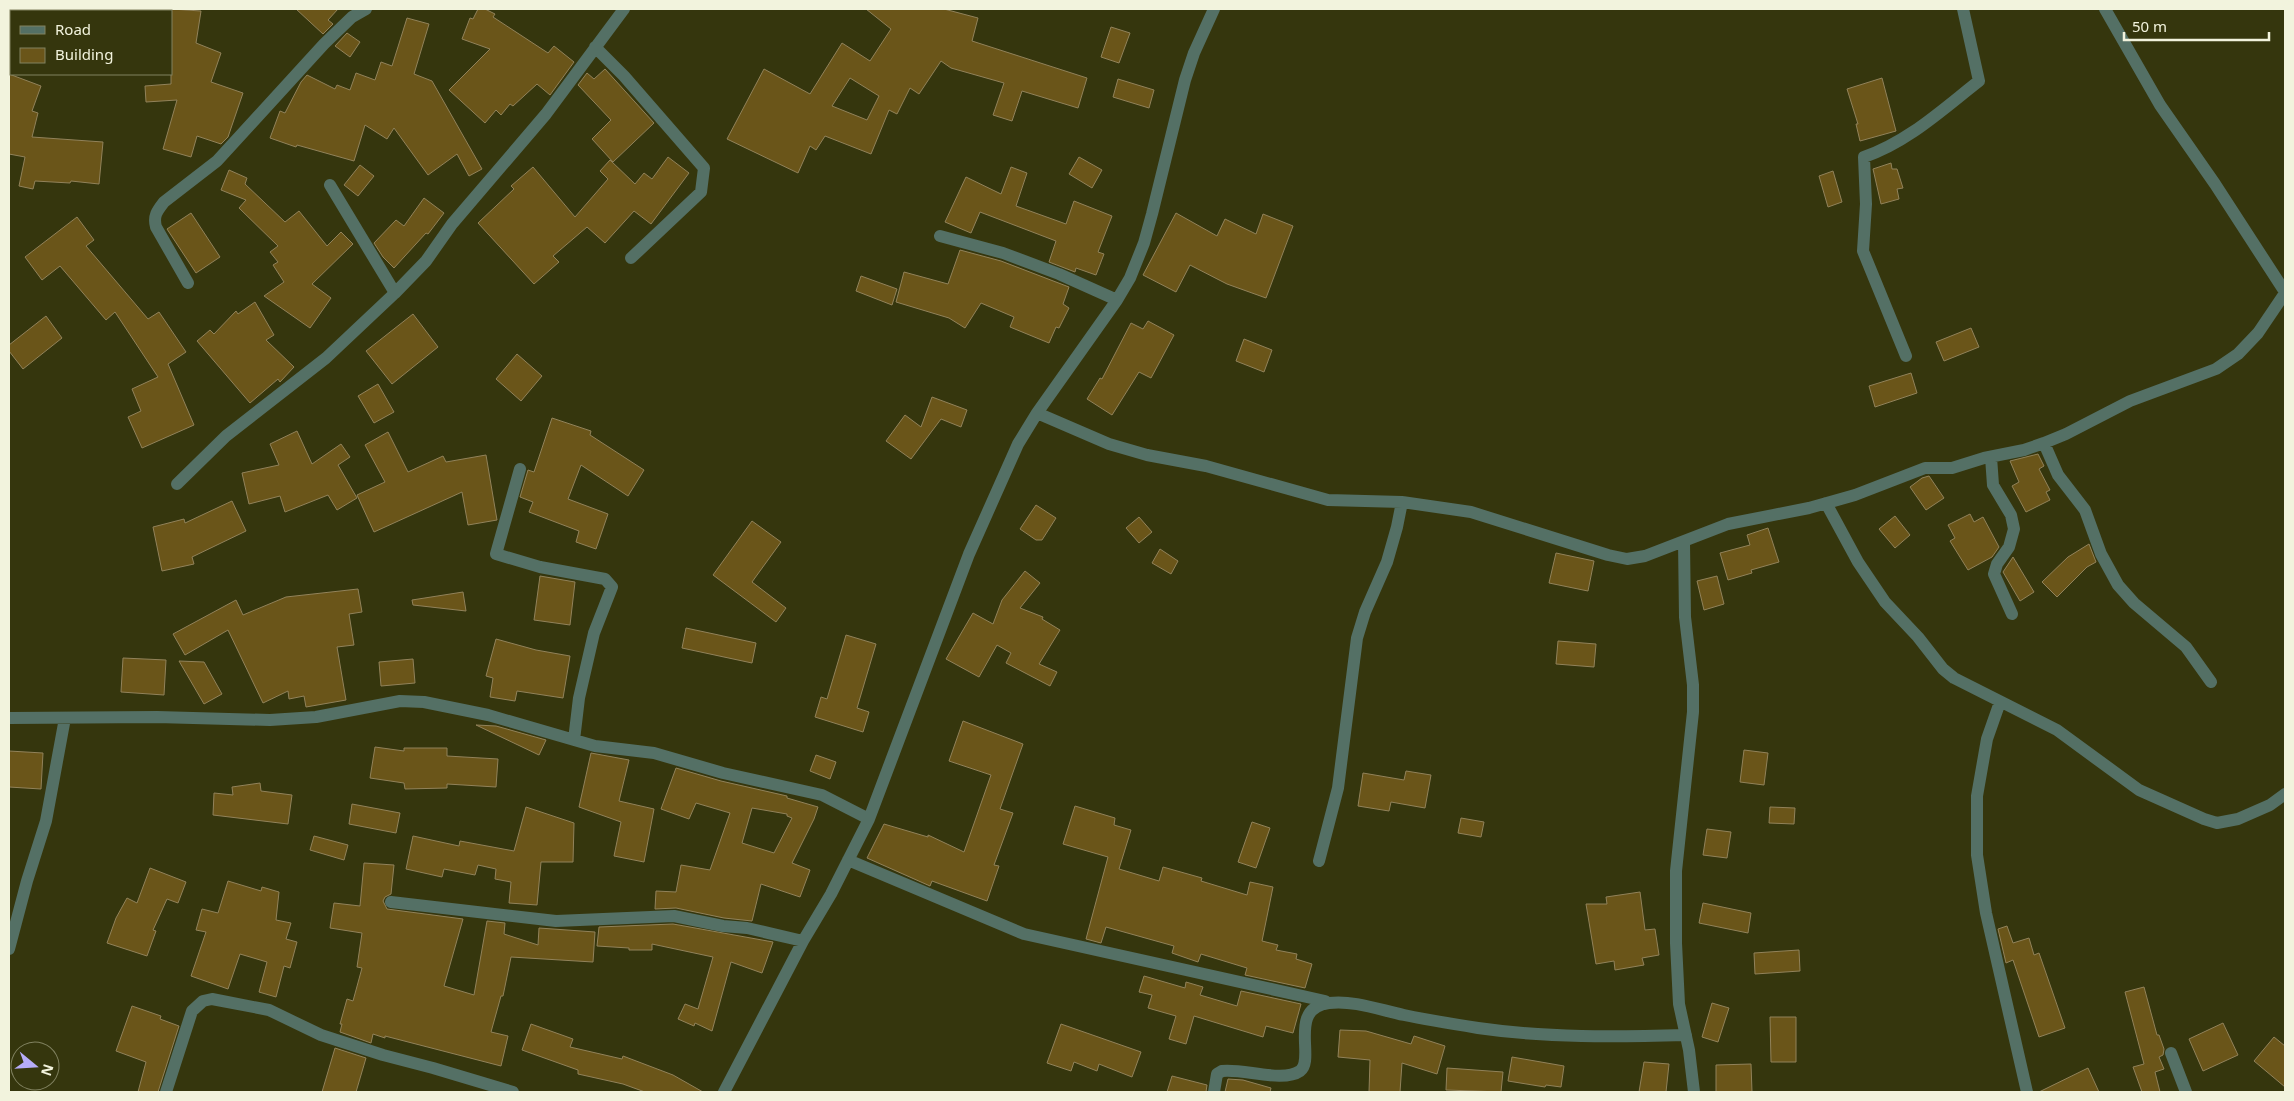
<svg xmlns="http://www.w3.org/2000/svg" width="2294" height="1101" font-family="'Noto Sans',sans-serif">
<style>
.building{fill:#6a5519;stroke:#91825a;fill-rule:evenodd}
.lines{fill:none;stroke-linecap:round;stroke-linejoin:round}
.street{stroke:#547065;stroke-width:12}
</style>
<rect width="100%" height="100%" fill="#35360d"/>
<path class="building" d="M171 9 201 11 196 43 221 53 211 82 243 93 228 137 221 144 197 136 191 157 163 149 177 100 146 102 145 86 171 84Z
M296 9H338L328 20 333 24 323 34Z
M478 9H485L495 14 493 17 548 53 554 46 574 62 550 95 537 84 513 106 510 104 501 115 496 110 485 123 449 90 490 49 462 39 470 18 473 19Z
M866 9H944L978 18 972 41 1087 78 1078 108 1022 91 1012 121 993 115 1004 83 951 68 941 61 919 94 910 88 897 114 889 110 871 154 825 136 816 150 810 146 798 173 727 139 764 69 810 94 842 43 870 61 891 29ZM850 78 879 96 867 120 832 106Z
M407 18 429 24 414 74 432 81 482 169 469 176 457 154 428 175 394 128 387 139 365 125 354 161 297 145 296 147 270 138 280 111 285 113 301 82 307 75 335 89 337 85 350 90 356 73 375 80 381 62 392 66Z
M1111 27 1130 33 1119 63 1101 57Z
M347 33 360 42 350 57 335 46Z
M605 69 654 123 613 162 592 139 611 120 578 85 587 73 594 79Z
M9 74 41 86 32 111 38 113 32 137 103 142 99 184 71 181 70 183 35 181 33 189 19 186 25 157 9 154Z
M1882 78 1896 131 1860 141 1856 124H1858L1847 89Z
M1118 79 1154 90 1149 108 1113 97Z
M668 157 689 173 651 224 634 211 605 243 587 227 553 256 559 262 534 284 478 223 514 189 511 186 533 167 575 217 608 179 600 171 610 160 635 184 644 173 652 179Z
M1079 157 1102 170 1092 188 1069 174Z
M1891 163 1892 169H1897L1903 188 1897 189 1899 199 1881 204 1873 169Z
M360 165 374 176 358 196 344 185Z
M1011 167 1027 173 1016 206 1066 224 1074 201 1112 216 1098 252 1104 254 1096 275 1076 268 1075 272 1049 262 1056 241 980 212 971 233 945 222 966 177 1001 194Z
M229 170 247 178 245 184 285 222 299 211 327 246 341 232 353 244 312 284 331 298 310 328 264 296 284 282 273 265 278 262 270 252 278 246 239 208 246 200 221 190Z
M1833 171 1842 202 1828 207 1819 176Z
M424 198 444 213 428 234 426 233 394 268 383 257 374 243 396 220 404 226Z
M191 213 220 257 196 273 167 229Z
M1176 213 1217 236 1225 219 1256 234 1263 214 1293 226 1266 298 1227 284 1190 265 1176 292 1143 275Z
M77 217 94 240 86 246 148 319 159 312 186 352 168 364 194 425 142 448 128 417 141 411 132 389 158 377 115 312 106 320 60 266 42 280 25 257Z
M960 250 1001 261 1069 287 1063 304 1069 308 1059 328 1056 327 1049 343 1010 327 1014 317 981 303 965 328 949 318 896 302 904 272 948 284Z
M861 276 897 289 892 305 856 291Z
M255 302 274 335 266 340 294 367 280 382 278 379 250 403 197 341 210 330 214 334 236 311 238 314Z
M413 314 438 347 392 384 366 351Z
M46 316 62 338 23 369 9 351V345Z
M1148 321 1174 335 1151 378 1139 372 1112 415 1087 399 1100 378 1102 379 1131 323 1143 329Z
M1971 328 1979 347 1944 361 1936 342Z
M1244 339 1272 350 1264 372 1236 361Z
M517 354 542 376 521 401 496 379Z
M1911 373 1917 393 1875 407 1869 386Z
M378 384 394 412 374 423 358 396Z
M932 397 967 410 961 427 941 419 911 459 886 441 905 415 921 427Z
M552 418 591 431 590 435 644 470 628 496 581 465 568 499 608 514 596 549 576 542 579 531 529 512 533 502 520 497 528 470 534 472Z
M297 431 312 464 341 444 350 457 338 465 357 498 337 510 328 495 285 512 280 496 249 504 242 473 279 465 270 444Z
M388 432 408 472 443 456 446 462 486 455 497 520 468 525 462 492 374 532 357 495 385 482 365 445Z
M2038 454 2044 466 2039 469 2050 490 2046 492 2050 500 2026 512 2012 486 2019 482 2010 461Z
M1929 476 1944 498 1926 510 1910 487 1922 478Z
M232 501 246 531 192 557 194 564 162 571 153 527 184 519 185 523Z
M1036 505 1056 518 1042 540H1036L1020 529Z
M1970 514 1974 522 1983 517 1999 547 1992 557 1968 570 1950 541 1955 538 1948 525Z
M1895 516 1910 535 1895 548 1879 529Z
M1139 517 1152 532 1139 543 1126 528Z
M752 521 781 542 752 582 786 608 776 622 713 575Z
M1768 528 1779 562 1751 570 1752 573 1728 580 1720 553 1750 545 1747 535Z
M2089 544 2096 562 2087 567 2057 597 2042 582 2068 557Z
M1160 549 1178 561 1171 574 1152 563Z
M1556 553 1594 561 1588 591 1549 583Z
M2013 557 2034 592 2020 601 2003 572Z
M1025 571 1040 583 1020 608 1043 617 1042 619 1060 630 1039 664 1057 672 1050 686 1006 663 1011 653 997 645 979 677 946 659 973 613 993 624 1002 600Z
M540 576 575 582 570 625 534 620Z
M1717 576 1724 604 1704 610 1697 581Z
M358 589 362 612 349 614 354 645 337 647 346 700 306 707 304 696 289 699 288 691 263 703 228 630 185 655 173 634 236 600 243 615 286 597Z
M463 592 466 611 413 605 412 600Z
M686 628 756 643 752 663 682 648Z
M846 635 876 644 857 708 869 712 863 732 815 717 821 697 827 699Z
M496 639 536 650 570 656 563 698 517 691 515 701 490 697 493 678 486 676Z
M1558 641 1596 644 1594 667 1556 664Z
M123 658 166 660 164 695 121 692Z
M413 659 415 683 381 686 379 662Z
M179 661 204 662 222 694 204 704Z
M963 721 1023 744 1000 809 1013 813 994 865 999 866 987 901 932 881 930 886 867 858 884 824 928 837V835L964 852 991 775 949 761Z
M476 725 496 726 546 740 539 755Z
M375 747 404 751V748H447V756L498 759 496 787 447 784V788L405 789 404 783 370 778Z
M1744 750 1768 753 1764 785 1740 782Z
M9 751 43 753 41 789 9 787Z
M591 753 629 760 619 801 654 809 644 862 614 856 621 822 579 807Z
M816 755 836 762 830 779 810 771Z
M676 768 721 781 787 796V798L818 807 814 819 792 863 810 870 800 897 761 884 752 921 724 918 676 908 655 909 656 891 676 892 681 865 710 870 730 813 696 803 689 819 661 809ZM752 808 787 814V816L792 818 774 853 742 843Z
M1406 771 1431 775 1425 808 1391 802 1389 811 1358 806 1363 773 1404 780Z
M260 783 261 791 292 795 288 824 213 815 214 793 233 795 232 787Z
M352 804 400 813 396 833 349 824Z
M1075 806 1115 818 1114 825 1131 830 1119 869 1159 881 1163 867 1202 878 1201 881 1247 895 1250 882 1273 887 1262 941 1278 945 1276 950 1297 954 1296 959 1312 964 1305 988 1245 975 1247 968 1201 954 1198 962 1172 953 1174 946 1106 927 1101 943 1086 939 1108 857 1063 844Z
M526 807 574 823 573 862H541L537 905 509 903 511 882 495 879 496 869 478 865 475 875 444 869 442 877 406 869 413 836 459 846 460 841 514 851Z
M1770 807 1795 808 1794 824 1769 823Z
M1461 818 1484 822 1481 837 1458 833Z
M1252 822 1270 828 1256 868 1238 862Z
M1707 829 1731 832 1727 858 1703 855Z
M314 836 348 845 344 860 310 850Z
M364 863 394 865 391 894 385 897 383 901 387 909 463 919 444 986 474 995 487 921 505 923 504 934 538 945 539 928 595 932 593 962 511 957 503 996H501L491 1032 508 1036 501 1066 385 1036V1038L373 1034 371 1043 340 1032 342 1024H340L347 999 353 1001 362 968 357 967 362 933 330 928 334 903 360 906Z
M150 868 186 882 178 903 167 899 153 930 156 931 147 956 107 943 116 918 127 898 137 903Z
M228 881 261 891 262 887 279 892 276 920 291 923 286 939 297 942 290 968 284 966 276 997 259 992 267 962 240 954 228 989 191 976 206 932 196 930 202 909 218 913Z
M1640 892 1645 930 1655 929 1659 955 1642 958 1644 965 1615 970 1614 961 1596 964 1586 904H1607L1606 897Z
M1703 903 1751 913 1748 933 1699 923Z
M673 924 773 942 762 973 731 962 712 1031 695 1023 694 1026 678 1019 685 1004 698 1009 713 957 652 944V950H629V948L597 946 599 927Z
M2007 926 2013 943 2029 938 2034 955 2039 953 2065 1028 2039 1037 2013 960 2006 963 1998 929Z
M1799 950 1800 971 1755 974 1754 953Z
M1144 976 1185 988 1186 982 1203 987 1200 995 1237 1006 1241 991 1301 1004 1293 1033 1266 1026 1263 1037 1194 1016 1186 1044 1169 1039 1176 1016 1148 1008 1152 995 1139 992Z
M2144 987 2157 1035H2159L2164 1049 2163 1055 2159 1057 2164 1069 2155 1072 2160 1092H2142L2133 1067 2144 1064 2125 992Z
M1712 1003 1729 1008 1718 1042 1702 1037Z
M132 1006 161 1016 160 1019 179 1026 158 1092H138L146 1062 116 1051Z
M1770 1017H1796V1062H1771Z
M2223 1023 2238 1055 2203 1071 2189 1039Z
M531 1024 573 1039 570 1047 622 1059 623 1056 673 1075 703 1092H645L623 1084 578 1074V1070L522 1050Z
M1061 1024 1141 1052 1132 1077 1099 1064 1097 1071 1074 1062 1071 1071 1047 1063Z
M1340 1030 1366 1031 1411 1044 1414 1036 1445 1046 1437 1074 1402 1063 1400 1092H1369L1370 1060 1338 1057Z
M2274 1037 2285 1046V1087L2254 1061Z
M335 1048 366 1058 356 1092H322Z
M1512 1057 1564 1066 1561 1087 1546 1085 1545 1087 1508 1081Z
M1644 1062 1669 1064 1666 1092H1639Z
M1751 1064 1752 1092H1716V1065Z
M1447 1068 1503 1072 1501 1092 1446 1090Z
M2088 1068 2099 1092H2039Z
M1172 1076 1207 1085 1206 1092H1167Z
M1228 1079 1243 1080 1271 1088 1270 1092H1225Z"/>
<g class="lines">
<path class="street" d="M2105 9 2160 105 2215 184 2285 292
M595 47 624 76 704 168 701 192 631 258
M330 185 395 293
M940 236 1003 253 1059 274 1117 300
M188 283 156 227C153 216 157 211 164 202L217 161 324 44 352 17 366 9
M1906 356 1863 251 1866 204 1864 157C1908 142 1943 109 1979 81L1963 9
M1037 413 1109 444 1147 455 1206 466 1328 500 1402 502 1471 512 1608 555 1627 559 1645 556 1728 524 1809 508 1855 495 1925 468H1952L1984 458 2024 450 2044 443 2066 434 2130 401 2216 369 2238 354 2258 333 2285 293
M2044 443 2058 475 2085 510 2101 554 2118 585 2134 603 2186 647 2211 682
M1991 457 1993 485 2011 515 2014 529 2009 547 1997 564 1994 574 2012 614
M520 469 496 554 540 567 605 579 612 587 594 633 579 698 574 740
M177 484 226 436 326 358 395 293 426 261 452 224 546 114 624 9
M1826 503 1858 562 1885 602 1918 637 1943 669 1954 678 2057 730 2139 790 2204 819 2217 823 2238 819 2270 805 2285 794
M1684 542 1685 617 1693 685V712L1676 871V943L1679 1004 1689 1050 1694 1092
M2000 702 1987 739 1977 796V855L1986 913 2027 1092
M9 718 157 717 270 720 316 717 400 701 424 702 488 715 595 746 654 753 723 773 822 795 869 819
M848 860 1024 934 1325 1001V1004
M1319 861 1338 788 1357 638 1365 612 1387 562 1397 527 1402 502
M391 902 556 921 674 916 723 926 747 928 803 941
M9 949 27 881 46 821 65 718
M2171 1053 2186 1092
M166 1092 192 1011 203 1001 212 999 269 1010 321 1035 383 1055 433 1068 513 1092
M724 1092 803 941 831 894 869 819 969 554 1018 444 1037 413 1117 300 1130 278 1144 243 1152 214 1185 80 1194 53 1214 9
M1214 1092 1217 1074 1222 1071C1242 1068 1283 1083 1300 1071 1316 1060 1287 1008 1329 1003 1354 1000 1380 1010 1404 1015 1428 1020 1453 1024 1478 1028 1547 1038 1616 1037 1686 1035"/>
</g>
<rect width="2294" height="1101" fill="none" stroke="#f2f3dd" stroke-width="20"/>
<rect x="10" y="10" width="162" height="65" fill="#35360d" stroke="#818260"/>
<rect x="20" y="26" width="25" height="8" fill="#547065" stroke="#818260"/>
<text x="55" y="35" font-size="15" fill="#f2f3dd">Road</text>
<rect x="20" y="48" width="25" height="15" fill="#6a5519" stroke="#818260"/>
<text x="55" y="60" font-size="15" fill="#f2f3dd">Building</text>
<g transform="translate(35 1066) rotate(108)"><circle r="24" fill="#35360d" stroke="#818260"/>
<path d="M0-4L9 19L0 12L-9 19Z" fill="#b6acf8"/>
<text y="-8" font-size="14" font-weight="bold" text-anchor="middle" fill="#f2f3dd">N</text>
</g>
<path d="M2124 32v8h145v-8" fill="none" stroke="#f2f3dd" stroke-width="2.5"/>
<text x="2132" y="32" font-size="15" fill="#f2f3dd" stroke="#35360d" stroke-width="4" paint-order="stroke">50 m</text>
</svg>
